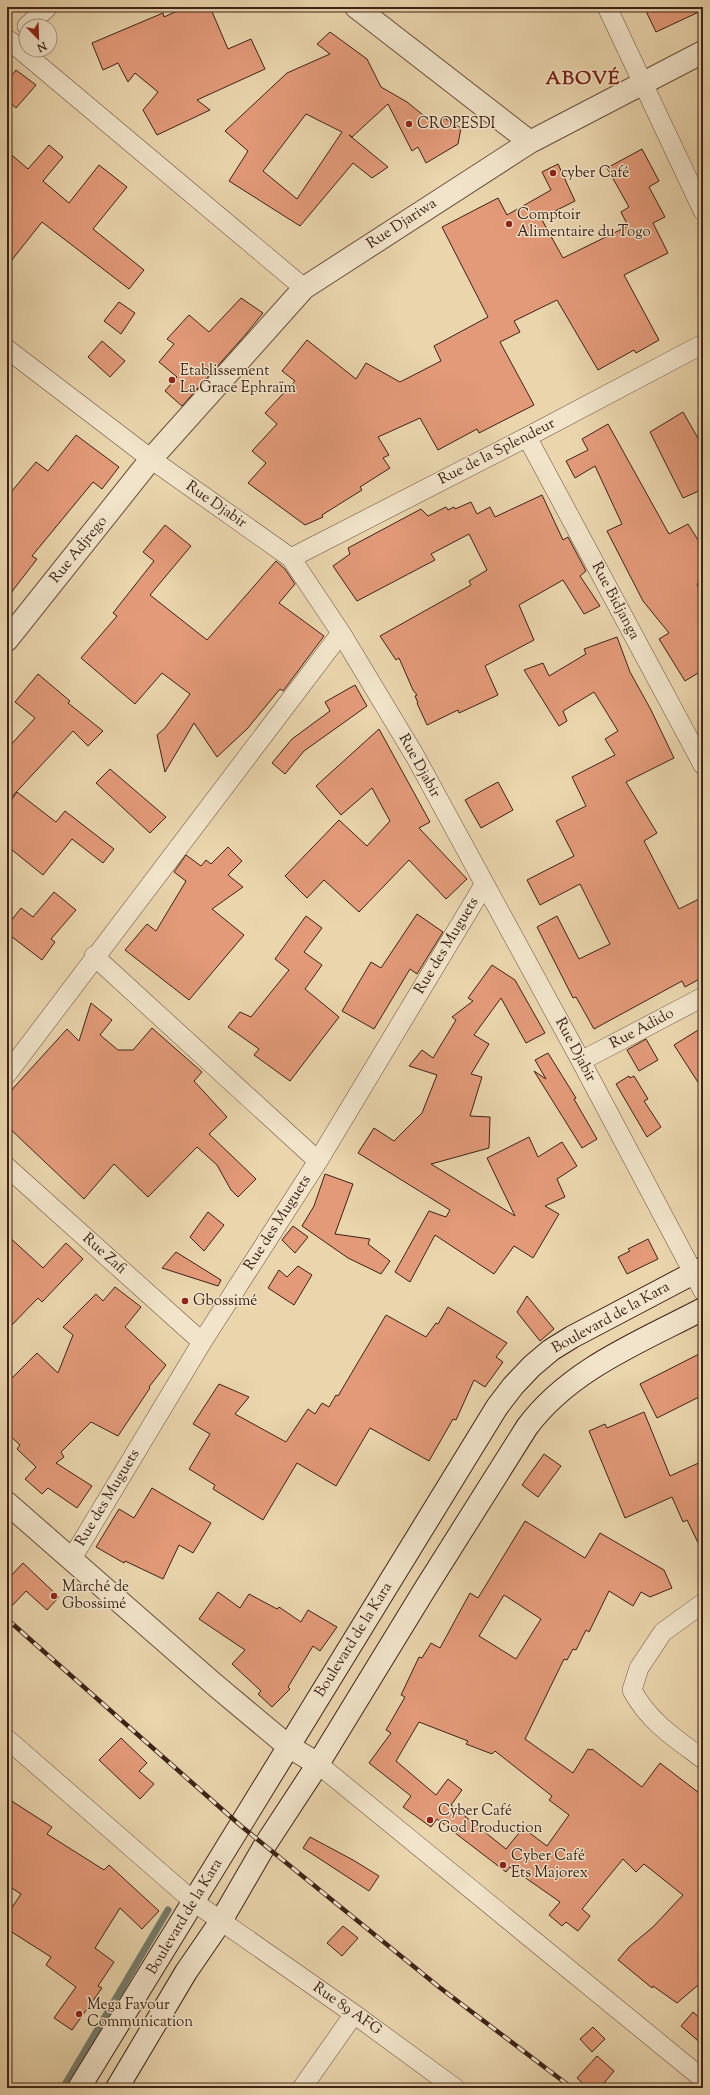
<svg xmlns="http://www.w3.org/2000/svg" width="710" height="2095" font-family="'Sorts Mill Goudy',serif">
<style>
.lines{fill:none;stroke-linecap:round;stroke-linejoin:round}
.stream{stroke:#747d6d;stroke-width:7}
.building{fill:#e39a79;stroke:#3d2217;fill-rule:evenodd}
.minor-casing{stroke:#684f3c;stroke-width:20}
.tertiary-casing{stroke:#684f3c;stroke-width:24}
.secondary-casing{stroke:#3d2217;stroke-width:24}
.minor{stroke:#f1e4ca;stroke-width:19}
.tertiary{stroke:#f1e4ca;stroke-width:22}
.secondary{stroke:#f1e4ca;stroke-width:22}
.rail-casing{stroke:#3d2217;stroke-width:4.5}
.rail{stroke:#f1e4ca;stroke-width:3;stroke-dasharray:9;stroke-linecap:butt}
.poi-dot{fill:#8f2418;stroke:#f1e4ca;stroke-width:1.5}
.labels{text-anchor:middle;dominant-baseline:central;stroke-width:3;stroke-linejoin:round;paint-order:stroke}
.poi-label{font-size:15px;fill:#3d2217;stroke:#f1e4ca;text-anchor:start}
.street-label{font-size:15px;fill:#3d2217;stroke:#f1e4ca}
.district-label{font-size:19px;font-weight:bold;letter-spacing:1px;fill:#7a1f14;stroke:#f1e4ca}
</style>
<rect width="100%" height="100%" fill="#ead5ad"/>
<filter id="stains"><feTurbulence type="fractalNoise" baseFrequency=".005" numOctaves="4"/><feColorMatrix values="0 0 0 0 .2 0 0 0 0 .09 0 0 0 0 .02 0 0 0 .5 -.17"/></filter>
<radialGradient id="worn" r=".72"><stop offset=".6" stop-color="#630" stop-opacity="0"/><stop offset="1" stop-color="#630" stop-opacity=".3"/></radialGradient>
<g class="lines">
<path class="stream" d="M63 2088 168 1910"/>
</g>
<path class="building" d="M186 7H210L228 49 251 39 265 69 197 100 210 110 157 135 143 110 158 92 135 73 128 82 118 63 103 70 92 43 163 13 164 17Z
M644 7H703V10L656 32Z
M330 32 367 59 381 87 407 102 439 128 444 118 461 128 458 144 426 163 418 147 412 151 388 104 352 137 349 135 388 167 372 178 353 163 300 226 229 181 248 151 225 131 287 73 330 54 317 44ZM306 114 342 132 297 199 263 171Z
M16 70 36 85 16 108 7 100V81Z
M49 145 63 157 43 181 69 203 99 165 127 187 93 229 144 270 129 289 42 222 7 266V151L28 169Z
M642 149 659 181 649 187 665 217 653 223 668 253 624 275 659 340 636 353 634 350 598 370 557 300 514 321 520 332 500 342 534 405 479 433 477 429 438 450 420 418 378 437 389 455 383 458 390 468 360 487 362 490 322 515 323 517 305 525 248 483 266 463 252 451 277 424 265 413 295 381 282 371 307 340 356 379 366 363 400 382 441 361 434 346 488 317 442 227 498 198 507 215 551 190 542 172 558 164 575 201 541 218 563 258 628 226 621 212 629 207 607 168Z
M241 298 263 313 246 334 182 406 165 391 177 377 159 362 174 344 167 339 189 315 209 332Z
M119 302 135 313 121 334 104 321Z
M102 341 125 361 110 377 88 357Z
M683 412 703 447V489L683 498 650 432Z
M608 424 669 534 688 524 703 548V580L697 584 703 597V670L685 681 659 639 669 633 643 601 607 531 622 524 595 466 575 478 566 461 588 450 582 439Z
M76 435 119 467 102 489 93 482 32 556 37 559 7 598V497L36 462 48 471Z
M542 495 563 540 568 537 586 571 580 576 600 606 584 614 563 580 519 605 534 640 485 666 498 695 459 713 458 710 427 725 417 703H418L415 696 417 695 413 690 399 658 396 660 380 636 471 585 469 581 487 570 469 534 431 554 435 560 357 601 333 566 350 554 348 548 421 509 428 516 446 507 448 510 454 507 455 509 471 502 477 514 490 507 495 517Z
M165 525 191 546 150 595 207 640 276 561 285 569 295 584 279 603 324 636 283 691 280 689 247 729 217 757 194 723 165 772 157 735 165 728 190 694 162 673 135 704 81 658 117 616 113 613 154 561 143 552Z
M617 637 630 672 651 710 674 758 626 782 657 833 644 841 679 909 703 897V977L685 987 682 981 594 1029 576 997 573 998 537 927 557 916 579 959 610 944 580 884 540 905 527 880 574 856 556 821 586 806 572 777 615 755 605 739 618 731 594 692 563 711 567 721 559 726 524 670 543 663 549 676 586 654 584 649Z
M38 674 70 701 68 703 103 731 88 746 73 731 7 802V749L35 718 15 702Z
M355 685 367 706 304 751 285 774 272 763 292 739 330 711 325 702Z
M379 729 430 822 419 828 467 879 446 899 409 860 359 912 324 880 307 898 285 876 339 820 367 846 390 821 372 788 341 815 316 786Z
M110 769 166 817 150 833 96 783Z
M498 782 513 810 481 828 465 800Z
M17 792 56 822 65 811 114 849 103 863 72 839 43 875 7 846V806Z
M228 847 242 861 228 875 243 887 212 909 244 935 189 1000 125 950 147 924 156 931 186 881 174 872 186 855 201 866 206 860 211 864Z
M54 892 76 910 51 939 55 942 42 960 7 933V926L21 908 33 917Z
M417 914 443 932 417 974 410 969 374 1029 342 1011 371 962 381 968Z
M306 916 322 928 304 952 322 965 305 989 339 1017 290 1081 254 1055 259 1049 228 1027 240 1012 251 1017 289 970 275 959Z
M492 965 515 980 545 1033 526 1043 501 998 474 1035 489 1044 471 1074 482 1077 470 1116 490 1117 489 1148 431 1164 515 1216 487 1158 529 1137 538 1157 562 1142 577 1166 557 1179 565 1197 545 1206 559 1214 533 1258 514 1246 494 1274 435 1235 410 1282 395 1272 429 1211 446 1217 450 1210 358 1153 374 1128 394 1141 422 1113 437 1075 409 1066 422 1050 433 1058 456 1020 452 1017 473 1001 468 998Z
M91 1003 112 1020 100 1035 118 1050H133L152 1028 202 1072 194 1081 227 1117 209 1134 256 1179 238 1197 231 1190 217 1165 197 1147 148 1197 114 1164 84 1199 7 1126V1095L67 1029 79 1041Z
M703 1027V1090L674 1045Z
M646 1039 658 1060 639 1071 627 1050Z
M548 1053 576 1098 574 1099 597 1139 582 1148 534 1071 546 1079 535 1060Z
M629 1076 630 1078 634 1076 648 1099 644 1101 661 1127 647 1137 616 1084Z
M325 1174 353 1184 335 1234 370 1239 368 1244 390 1261 381 1274 348 1258 302 1226 314 1206Z
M208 1212 224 1225 204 1251 190 1237Z
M293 1226 308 1237 295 1253 282 1240Z
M7 1235 43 1268 66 1243 83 1259 42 1302 38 1298 7 1330Z
M648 1239 658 1259 627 1274 618 1257 630 1251 628 1249Z
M176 1252 221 1280 218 1286 162 1268Z
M298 1266 312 1275 294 1305 268 1288 279 1270 287 1277Z
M115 1287 141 1307 125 1327 166 1365 149 1387 150 1388 118 1436 91 1422 61 1452 64 1457 56 1463 92 1486 77 1508 48 1488 42 1494 25 1479 36 1467 17 1449 20 1445 7 1433V1383L37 1353 58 1373 73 1335 63 1327 96 1294 103 1301Z
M527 1296 554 1329 540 1341 517 1312Z
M448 1307 507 1343 496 1357 503 1362 485 1387 474 1380 456 1420 453 1419 429 1461 370 1428 336 1486 297 1463 263 1520 213 1489 215 1485 189 1469 210 1434 193 1424 219 1384 249 1397 235 1414 286 1442 308 1409 315 1414 322 1403 329 1407 336 1395 338 1396 386 1315 426 1337 436 1323 438 1324Z
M703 1352V1395L657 1418 640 1384Z
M644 1412 670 1476 703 1461V1553L687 1520 683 1522 672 1497 625 1518 589 1431 605 1424 607 1428Z
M544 1454 561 1466 538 1497 522 1485Z
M152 1488 211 1523 193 1553 179 1545 163 1579 125 1561 124 1563 96 1547 119 1509 134 1518Z
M525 1521 585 1558 600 1533 664 1570 672 1588 650 1597 641 1592 633 1606 609 1591 589 1632 586 1630 576 1650 573 1649 567 1660 564 1659 525 1739 573 1773 588 1749 591 1750 592 1749 642 1787 660 1763 703 1796V1981L677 2003 653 1986 652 1988 618 1960 629 1947 653 1927 683 1895 644 1864 636 1872 623 1859 582 1909 590 1916 578 1931 566 1922 562 1926 549 1915 560 1902 510 1867 506 1872 437 1819 431 1827 403 1807 411 1796 369 1763 391 1733 386 1730 405 1697 401 1695 419 1657 422 1658 431 1643 440 1648 470 1593 478 1598ZM504 1595 541 1619 516 1659 479 1636ZM419 1722 468 1741 466 1744 492 1754 495 1751 552 1796 549 1800 569 1815 547 1846 523 1828 506 1849 451 1805 462 1790 448 1779 436 1795 396 1761Z
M23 1563 59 1597 47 1610 26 1591 7 1611V1580Z
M218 1592 240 1608 249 1594 277 1609 279 1607 301 1622 308 1610 337 1627 320 1651 313 1646 288 1687 290 1689 272 1707 258 1694 261 1691 232 1664 245 1650 199 1619Z
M121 1738 147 1763 139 1771 154 1784 140 1799 99 1760Z
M7 1798 52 1827 47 1834 104 1870 109 1865 159 1911 142 1929 120 1908 95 1948 114 1962 98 1986 102 1988 72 2030 54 2018 76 1987 46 1965 51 1957 7 1929V1915L21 1894 7 1885Z
M310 1837 353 1860 379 1876 369 1891 303 1848Z
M343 1926 358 1938 342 1956 327 1943Z
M693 2012 703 2021V2045L681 2026Z
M593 2027 605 2039 592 2052 580 2039Z
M597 2056 614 2071 600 2088H588L577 2078Z"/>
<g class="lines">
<g class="minor-casing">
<path id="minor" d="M607 7 703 211
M27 26 48 7
M10 41 304 288
M7 349 151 459 291 558 341 633 415 756 581 1061 703 1291
M527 437 703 765
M291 558 527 437 703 344
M94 956 318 1161
M581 1061 703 997
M7 1074 341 633
M7 1167 202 1342
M71 1560 202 1342 318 1161 484 885
M703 1603 663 1632 639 1668 632 1690C649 1722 675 1738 703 1759
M7 1739 194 1902 354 2014 455 2088
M318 1764 703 2079
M302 2088 354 2014"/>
</g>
<g class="tertiary-casing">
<path id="tertiary" d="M356 7 530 142
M7 640 151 459 304 288 530 142 703 52
M7 1503 215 1685 288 1746 318 1764"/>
</g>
<g class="secondary-casing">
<path id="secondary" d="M79 2088 497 1407 513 1386 532 1366 551 1350 572 1337 703 1268
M117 2088 186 1972 221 1921 265 1845 318 1764 425 1589 527 1427C570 1369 640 1342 703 1309"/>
</g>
<use href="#minor" class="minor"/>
<use href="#tertiary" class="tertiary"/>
<use href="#secondary" class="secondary"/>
<g class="rail-casing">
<path id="rail" d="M7 1619 241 1826 439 1987 572 2088"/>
</g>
<use href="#rail" class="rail"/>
</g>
<g class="poi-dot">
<circle cx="409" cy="124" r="4"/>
<circle cx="553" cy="173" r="4"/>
<circle cx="509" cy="224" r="4"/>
<circle cx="172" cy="380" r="4"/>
<circle cx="185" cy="1301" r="4"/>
<circle cx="54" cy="1596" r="4"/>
<circle cx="430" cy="1820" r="4"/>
<circle cx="503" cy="1865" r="4"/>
<circle cx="79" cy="2014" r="4"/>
</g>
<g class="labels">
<g class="poi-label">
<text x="417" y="124">CROPESDI</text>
<text x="561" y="173">cyber Café</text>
<text x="517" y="215">Comptoir<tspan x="517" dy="17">Alimentaire du Togo</tspan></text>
<text x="180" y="371">Etablissement<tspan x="180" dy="17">La Grace Ephraïm</tspan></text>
<text x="193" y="1301">Gbossimé</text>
<text x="62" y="1587">Marché de<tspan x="62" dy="17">Gbossimé</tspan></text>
<text x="438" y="1811">Cyber Café<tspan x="438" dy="17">God Production</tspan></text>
<text x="511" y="1856">Cyber Café<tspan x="511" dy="17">Ets Majorex</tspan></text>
<text x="87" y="2005">Mega Favour<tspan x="87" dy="17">Communication</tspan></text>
</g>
<g class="street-label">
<text transform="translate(402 224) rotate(-33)">Rue Djariwa</text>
<text transform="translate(497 452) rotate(-27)">Rue de la Splendeur</text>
<text transform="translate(216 505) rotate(35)">Rue Djabir</text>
<text transform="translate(79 550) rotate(-51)">Rue Adjrego</text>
<text transform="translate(615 601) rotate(62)">Rue Bidjanga</text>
<text transform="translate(419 766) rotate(61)">Rue Djabir</text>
<text transform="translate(447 946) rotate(-59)">Rue des Muguets</text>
<text transform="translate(642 1029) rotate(-28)">Rue Adido</text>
<text transform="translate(575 1050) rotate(62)">Rue Djabir</text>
<text transform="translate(278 1223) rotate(-57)">Rue des Muguets</text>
<text transform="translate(104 1254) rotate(42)">Rue Zafi</text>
<text transform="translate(611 1318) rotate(-29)">Boulevard de la Kara</text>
<text transform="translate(108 1498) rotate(-59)">Rue des Muguets</text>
<text transform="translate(354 1640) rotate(-58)">Boulevard de la Kara</text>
<text transform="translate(185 1917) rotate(-59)">Boulevard de la Kara</text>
<text transform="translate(347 2009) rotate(35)">Rue 89 AFG</text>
</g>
<g class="district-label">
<text x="583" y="79">ABOVÉ</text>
</g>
</g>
<rect width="710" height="2095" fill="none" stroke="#ead5ad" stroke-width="24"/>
<rect x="8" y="8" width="694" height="2079" fill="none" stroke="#3d2217" stroke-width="2"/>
<rect x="12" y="12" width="686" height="2071" fill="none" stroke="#3d2217"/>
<g transform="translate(38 38) rotate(157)"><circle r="19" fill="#f1e4ca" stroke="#a99682"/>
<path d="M0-3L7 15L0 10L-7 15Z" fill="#8f2418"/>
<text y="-6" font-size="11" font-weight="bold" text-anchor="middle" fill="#3d2217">N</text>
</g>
<rect width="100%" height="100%" filter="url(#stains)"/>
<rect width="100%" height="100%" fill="url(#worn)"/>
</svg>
